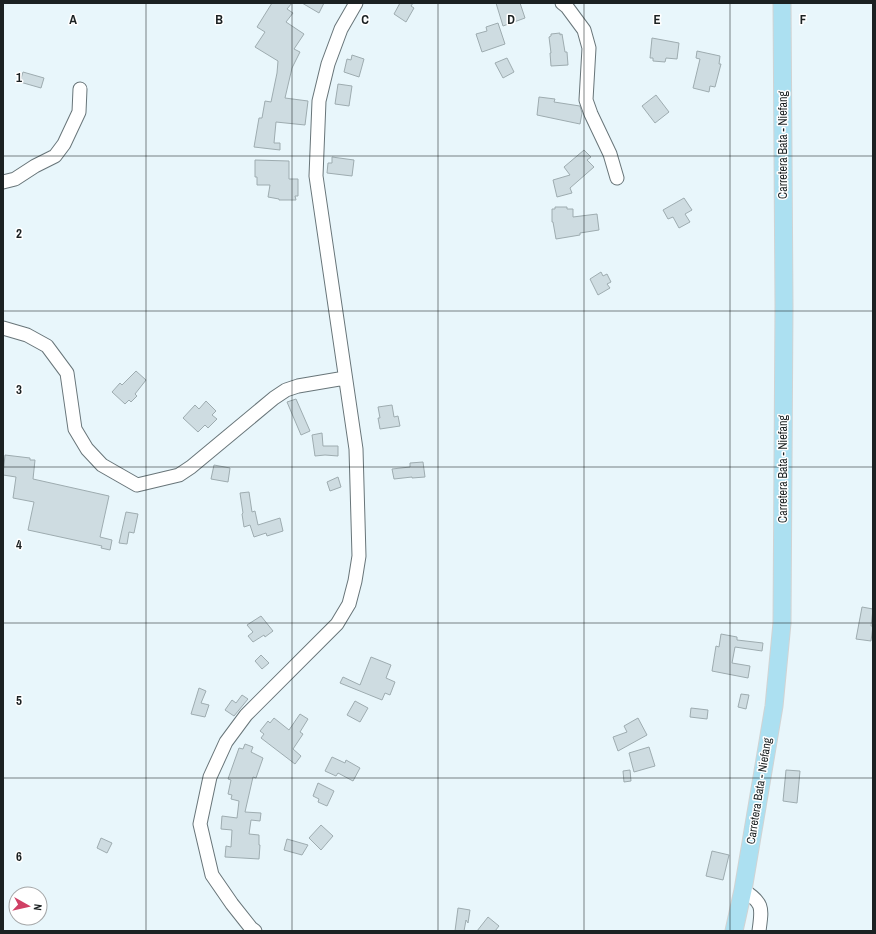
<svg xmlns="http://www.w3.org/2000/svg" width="876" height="934" font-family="'Archivo Narrow',sans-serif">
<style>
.building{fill:#cedce1;stroke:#9eacb0}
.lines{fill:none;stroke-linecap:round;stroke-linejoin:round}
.minor-casing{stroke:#687579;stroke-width:15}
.major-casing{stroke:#d1d3d3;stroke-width:19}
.minor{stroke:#fff;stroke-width:13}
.major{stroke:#ace0f1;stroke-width:17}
.grid{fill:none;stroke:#1b2122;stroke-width:1;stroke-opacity:0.55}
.labels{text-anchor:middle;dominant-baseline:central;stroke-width:3;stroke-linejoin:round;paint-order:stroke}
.street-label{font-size:12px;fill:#1b2122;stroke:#fff}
.grid-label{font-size:13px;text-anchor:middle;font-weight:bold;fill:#1b2122;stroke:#fff;stroke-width:3;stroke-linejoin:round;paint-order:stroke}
</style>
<rect width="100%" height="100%" fill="#e8f6fb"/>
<path class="building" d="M272 3H292L287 9 293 13 286 22 304 34 294 49 300 52 292 68 285 98 308 101 305 125 276 122 274 143H280V150L254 147 259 118H262L265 101 271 102 277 73 278 61 255 47 265 32 257 27Z
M302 3H324L319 13Z
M400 3H413L411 6 414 8 406 22 394 14Z
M496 3H520L525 18 503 26Z
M498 23 505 44 482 52 476 34 487 31 486 27Z
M560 33V35L562 34 565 52H567L568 65 551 66 550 53H551L549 37 551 36V34Z
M652 38 679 43 677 59 666 58 665 62 653 61V58H650Z
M697 51 720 56 719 64H721L715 87 710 86 709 92 693 88 700 59 696 58Z
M352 55 364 59 359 77 344 72 347 59 351 60Z
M507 58 514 72 503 78 495 63Z
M23 72 44 78 41 88 20 82Z
M338 84 352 86 349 106 335 104Z
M656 95 669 112 655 123 642 106Z
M539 97 555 99 554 102 580 106 582 113 580 124 537 115Z
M584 150 591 157 587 160 594 167 570 188 572 193 557 197 553 180 570 175 564 167Z
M332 157 354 160 352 176 327 173 328 163H332Z
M255 160 289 161V179H298V196H295L296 200H279V199L268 197 270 185H257V177H255Z
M684 198 692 210 685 214 690 222 679 228 673 217 668 219 663 210Z
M555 207H567V209H573V217L597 214 599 230 580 233V235L556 239 553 222H552V209H555Z
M601 272 603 276 607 274 611 282 607 284 610 288 598 295 590 279Z
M136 371 146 380 135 394 137 396 131 402 129 400 125 404 112 392 120 383 122 385Z
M296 399 310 431 301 435 287 402Z
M206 401 216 411 212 415 217 419 208 428 205 425 198 432 183 418 195 405 199 409Z
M392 405 394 417 398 416 400 426 380 429 378 418H380L378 407Z
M322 433 323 446H338V456L325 455 315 456 312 435Z
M5 455 30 458V460H35L33 479 109 496 100 537 112 540 110 550 101 548 102 546 28 530 34 502 13 498 16 477 3 475Z
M423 462 425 477 412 478V477L394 479 392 469 410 467V463Z
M214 465 230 468 228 482 211 479Z
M338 477 341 487 330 491 327 482Z
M249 492 252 512 255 511 258 525 280 518 283 531 267 536 266 533 254 537 250 525 244 527 242 514 243 513 240 493Z
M126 512 138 514 134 533 129 532 127 544 119 543Z
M862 607 873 609 871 626H873L871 641 856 639Z
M261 616 273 631 265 637 264 635 253 642 248 636 253 632 247 625Z
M721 634 737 637V640L763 643 762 651 735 647 732 663 750 666 748 678 712 671 716 646 719 647Z
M261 655 269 663 262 669 255 661Z
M371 657 391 665 386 678 395 682 390 695 385 693 382 700 340 683 343 677 360 685Z
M199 688 206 691 201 703 209 705 205 717 191 714Z
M741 694 749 695 746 709 738 707Z
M242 695 248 699 234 716 225 710 232 700 236 703Z
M355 701 368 708 360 722 347 715Z
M691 708 708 710 707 719 690 717Z
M300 714 308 719 300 732 303 734 293 749 301 756 295 764 261 738 264 734 260 731 268 721 270 723 274 718 289 730Z
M638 718 647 735 618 751 613 737 627 732 624 726Z
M245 744 253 747 251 752 263 758 256 778 253 777 245 812 261 813 260 821 251 820 249 834 259 835V845H260L259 859 225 857 226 846 231 847 232 830 221 829 222 816 237 818 239 801 231 799 232 795 228 794 231 780 228 779 239 748 243 749Z
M649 747 655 766 634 772 629 753Z
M332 757 345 763 346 760 360 768 353 781 338 773 336 776 325 771Z
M630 770 631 781 624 782 623 771Z
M786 770 800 771 797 803 783 801Z
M318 783 334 791 327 806 318 802 319 799 313 796Z
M321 825 333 836 321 850 309 838Z
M101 838 112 843 107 853 97 848Z
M287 839 308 845 302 855 284 850Z
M712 851 729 855 723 880 706 876Z
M458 908 470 910 468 923 466 920 464 931H455Z
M488 917 499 926 495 931H477Z"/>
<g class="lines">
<g class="minor-casing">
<path id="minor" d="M562 3 567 7 584 30 589 48 586 100 591 114 610 154 617 178
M3 182 15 179 35 166 55 156 64 144 79 112 80 89
M3 328 27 335 47 346 67 373 75 429 87 449 102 465 137 485 179 475 191 467 274 398 286 390 298 386 345 378
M743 890C764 903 762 908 759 931
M255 931 251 928 232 904 212 875 200 824 210 777 226 742 246 715 337 624 349 604 355 581 359 556 356 449 316 176 319 101 328 64 341 29 356 3"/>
</g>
<g class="major-casing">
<path id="major" d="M734 931 743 890 774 706 782 623 784 306 782 3"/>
</g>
<use href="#minor" class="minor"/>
<use href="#major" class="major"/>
</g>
<path class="grid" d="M146 3V931M292 3V931M438 3V931M584 3V931M730 3V931M3 156H873M3 311H873M3 467H873M3 623H873M3 778H873"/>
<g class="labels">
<g class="street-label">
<text transform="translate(783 145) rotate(-90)">Carretera Bata - Niefang</text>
<text transform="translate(783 469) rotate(-90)">Carretera Bata - Niefang</text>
<text transform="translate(759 791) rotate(-81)">Carretera Bata - Niefang</text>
</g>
</g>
<g class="grid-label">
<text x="73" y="24">A</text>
<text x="219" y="24">B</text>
<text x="365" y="24">C</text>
<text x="511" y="24">D</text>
<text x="657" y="24">E</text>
<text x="803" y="24">F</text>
<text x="19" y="82">1</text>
<text x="19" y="238">2</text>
<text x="19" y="394">3</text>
<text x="19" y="549">4</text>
<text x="19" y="705">5</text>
<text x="19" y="861">6</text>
</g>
<rect width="876" height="934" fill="none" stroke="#1b2122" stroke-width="8"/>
<g transform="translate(28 906) rotate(98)"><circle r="19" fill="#ffffff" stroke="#a4a6a7"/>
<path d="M0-3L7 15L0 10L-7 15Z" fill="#d04065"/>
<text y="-6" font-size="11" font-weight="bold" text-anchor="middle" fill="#1b2122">N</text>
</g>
</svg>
